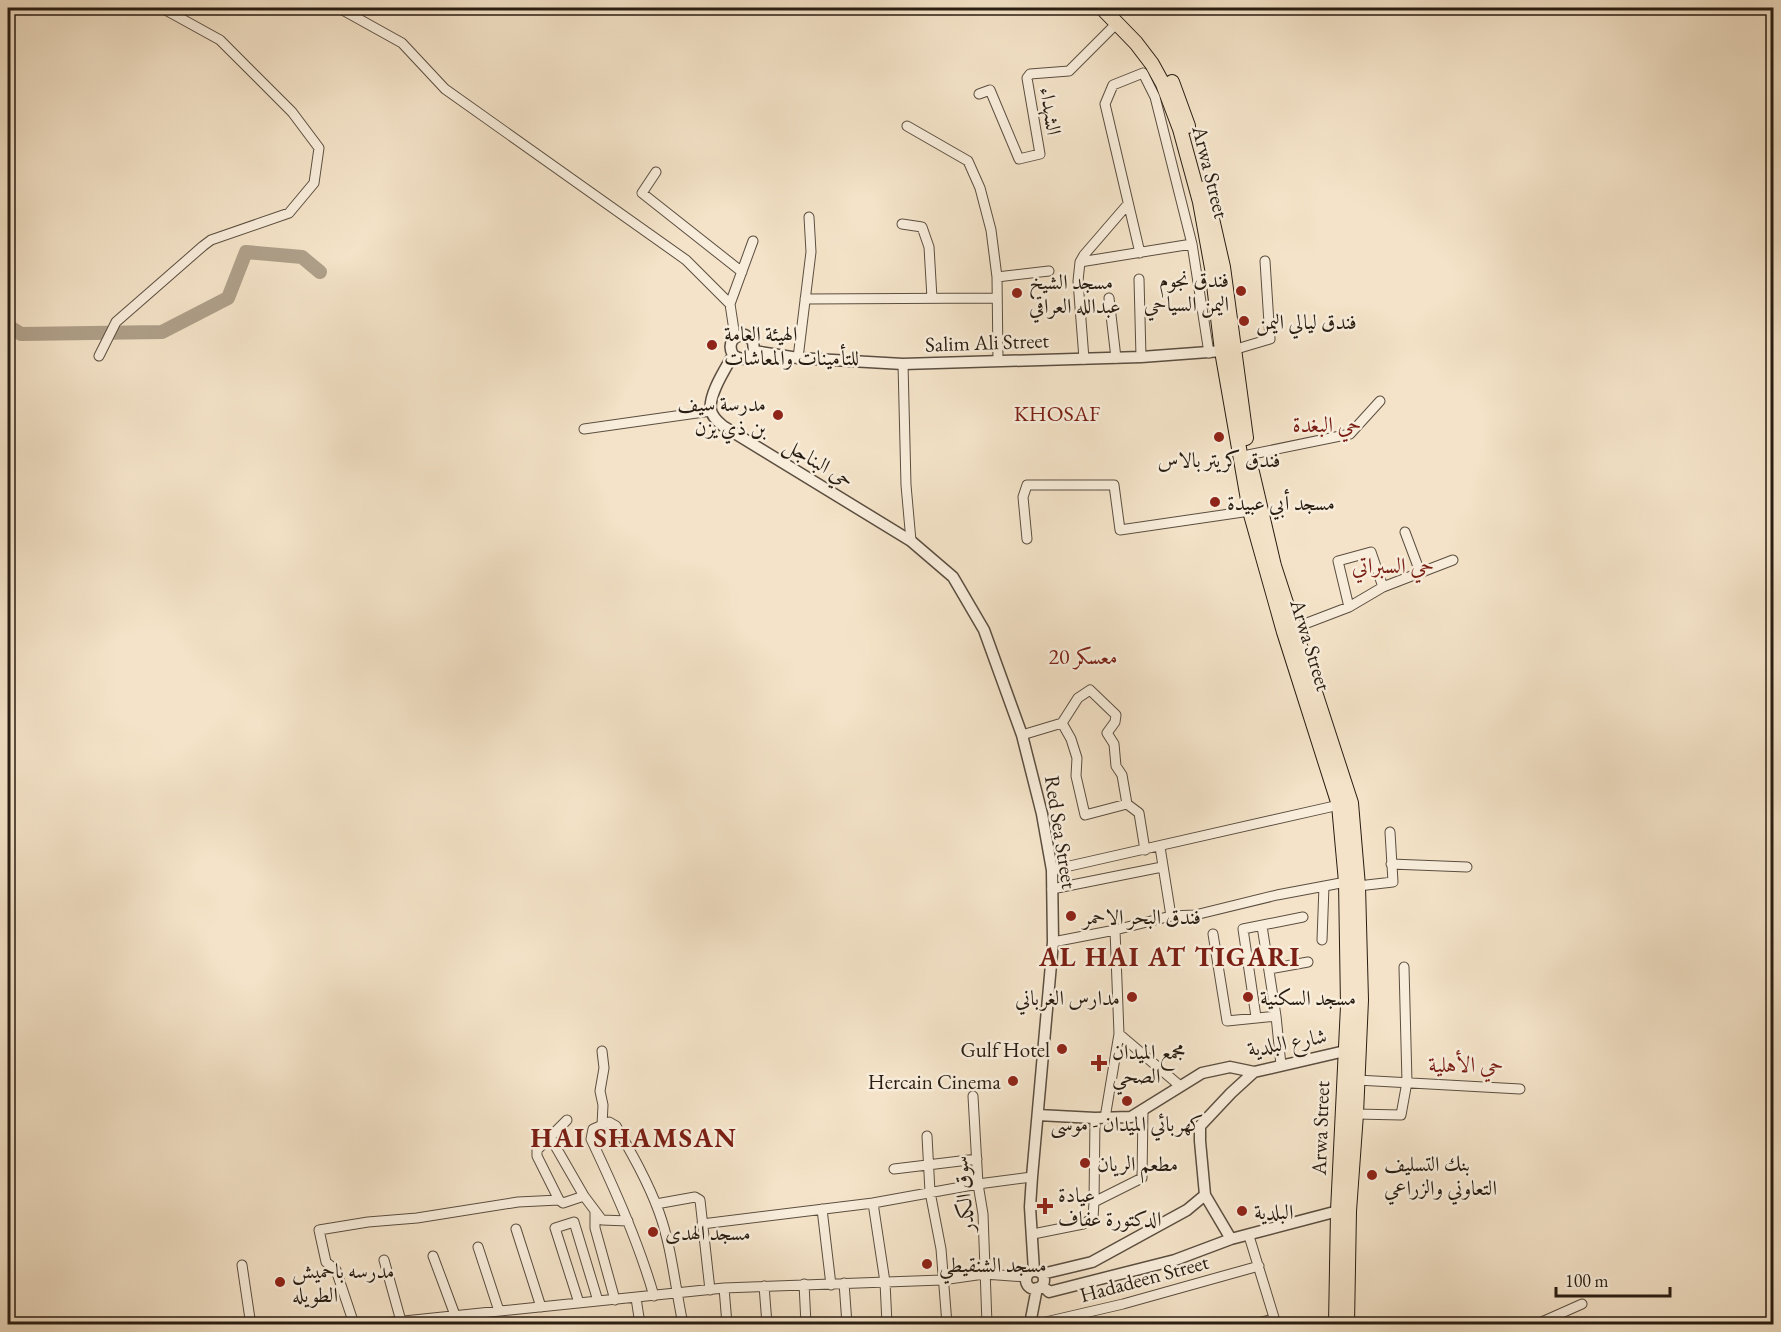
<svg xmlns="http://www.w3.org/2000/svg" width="1781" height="1332" font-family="'EB Garamond',Amiri,serif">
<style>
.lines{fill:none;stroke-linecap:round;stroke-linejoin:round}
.river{stroke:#afa08a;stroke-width:14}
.minor-casing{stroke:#5b4e40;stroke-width:11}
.tertiary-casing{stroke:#5b4e40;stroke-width:13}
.primary-casing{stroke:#281d12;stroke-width:16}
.minor{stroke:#f8eddb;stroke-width:9}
.tertiary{stroke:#f8eddb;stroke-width:10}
.primary{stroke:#f4e3c8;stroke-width:14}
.poi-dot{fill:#8f2418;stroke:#f8eddb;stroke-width:2}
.labels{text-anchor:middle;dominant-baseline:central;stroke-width:5;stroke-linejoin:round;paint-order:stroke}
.street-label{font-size:21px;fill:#281d12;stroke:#f8eddb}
.poi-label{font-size:21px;fill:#281d12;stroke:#f8eddb;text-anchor:start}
.neighbourhood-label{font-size:22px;fill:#7a1f14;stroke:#f8eddb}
.district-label{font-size:27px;font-weight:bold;letter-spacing:1.5px;fill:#7a1f14;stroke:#f8eddb}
</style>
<rect width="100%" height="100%" fill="#f4e3c8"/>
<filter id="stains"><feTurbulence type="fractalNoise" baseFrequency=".00333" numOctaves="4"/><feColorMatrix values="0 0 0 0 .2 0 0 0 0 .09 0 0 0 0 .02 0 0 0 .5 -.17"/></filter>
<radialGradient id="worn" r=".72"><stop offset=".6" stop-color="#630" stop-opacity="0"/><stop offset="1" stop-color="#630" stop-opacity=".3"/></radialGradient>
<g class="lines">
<path class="river" d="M8 326 21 334 162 332 228 298 246 252 302 257 320 272"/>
<g class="minor-casing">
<path id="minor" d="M339 8 402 43 445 89 686 260 730 304 735 337
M979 94 990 90 1019 159 1040 154 1027 78 1030 74 1069 71 1117 23
M907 126 968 161 980 188 991 230 997 277 998 361
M656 172 642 193 742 272
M1128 204 1084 255 1080 262 1192 244 1155 97 1143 73 1113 85 1105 104 1140 253
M902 224 922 227 929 247 932 298
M1192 244 1209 353
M1080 262 1078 281 1084 359
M997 277 1049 271
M1139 279 1141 357
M1109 298 1116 358
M805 299 997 298
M730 304 753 241
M1233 350 1270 339 1265 261
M99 356 116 322 203 246 211 240 289 213 314 183 319 148 292 112 220 40 162 8
M798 358 811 252 809 217
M903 364 906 485 911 541
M584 429 711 411
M1248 455 1350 434 1380 401
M1405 532 1420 572
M1027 539 1023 497 1027 485H1114L1120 530 1250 511
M1349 607 1338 561 1371 552 1383 587
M1294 628 1349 607 1383 587 1453 560
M1062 723 1078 698 1090 690 1116 715 1115 722 1107 733 1114 744 1116 766 1122 775 1127 804
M1022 735 1062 723 1071 739 1077 758 1076 776 1085 815 1127 804 1139 813 1145 850
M1391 864 1467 867
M1052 870 1339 805
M1358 886 1393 882 1390 832
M1052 889 1162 867
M1171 916 1195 915 1277 895 1346 882
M1262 926 1276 1016 1281 1065
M1115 930 1119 1034 1179 1085
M1213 934 1227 1021 1276 1016
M1322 940 1324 886
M1053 942 1115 930 1171 916 1160 847
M1269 969 1308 962
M1256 1017 1243 929 1303 917
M602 1051 604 1068 600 1091 603 1105 602 1125
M1357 1080 1520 1089
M973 1096 978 1184 983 1214 987 1324
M1356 1114 1401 1115 1407 1082 1404 967
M1105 1118 1119 1034
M927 1136 930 1192 941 1249 947 1324
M550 1137 584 1196
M894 1169 977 1159
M559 1200 537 1156V1150L567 1120
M1094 1202 1095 1118
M873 1203 885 1282 887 1324
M656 1204 695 1197 700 1200 710 1290
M822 1209 831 1285
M595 1212V1228L615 1300
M702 1224 873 1203 978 1184 1032 1177
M516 1229 541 1307
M1033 1234 1083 1224 1093 1218 1094 1202 1142 1178 1143 1110
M1249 1236 1276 1324
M478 1247 499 1311
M433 1256 455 1315
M384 1260 401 1321
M242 1265 250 1319 254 1324
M844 1283 847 1324
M804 1284 806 1324
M764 1286 767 1324
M724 1288 727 1324
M654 1296C638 1241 615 1190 591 1139L593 1129 609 1122 616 1126C632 1154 648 1182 659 1212 672 1248 675 1287 683 1324
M636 1298 640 1324
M579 1303 555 1228 574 1222 598 1301
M354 1324 336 1270 326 1262 319 1230 368 1222 417 1218 518 1202 559 1200 563 1203 584 1196 602 1220 628 1221
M375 1324 724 1288 942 1280 984 1274 1027 1277
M1037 1324 1123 1304 1259 1266
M1254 1324 1274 1319
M1537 1324 1582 1304"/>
</g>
<g class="tertiary-casing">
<path id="tertiary" d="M754 351 798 358 903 364 1141 357 1222 351
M733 355C741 361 749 360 754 351L753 341 745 335C733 335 727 344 733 355 726 368 708 395 711 410 712 417 718 422 723 426L911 541 953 577 984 630 1022 735 1042 814 1052 870 1053 942 1032 1177 1030 1207 1034 1271
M1038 1115 1095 1118 1131 1117 1202 1073 1230 1067 1254 1072 1345 1051
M1231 1239 1205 1195 1200 1141V1126L1231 1093 1254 1072
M1026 1280a9 9 0 1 1 18 0a9 9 0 1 1-18 0Z
M1042 1274 1092 1262 1187 1210 1205 1195
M1042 1285 1049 1292 1175 1260 1231 1239 1338 1211
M1030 1324 1037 1288"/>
</g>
<g class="primary-casing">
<path id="primary" d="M1102 8 1136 43 1152 64 1163 84 1180 129 1200 202 1212 268 1222 351 1250 511 1284 632 1339 805 1346 882 1348 1006 1338 1211 1336 1324
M1172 82 1188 126
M1205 188 1223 267 1246 438
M1252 472 1274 566 1351 803 1358 886 1361 1000 1356 1114 1349 1211 1347 1324"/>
</g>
<use href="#minor" class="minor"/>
<use href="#tertiary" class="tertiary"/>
<use href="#primary" class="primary"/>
</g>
<g class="poi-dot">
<circle cx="1241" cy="291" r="6"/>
<circle cx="1017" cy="293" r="6"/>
<circle cx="1244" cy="321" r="6"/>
<circle cx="712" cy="345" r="6"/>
<circle cx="778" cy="415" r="6"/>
<circle cx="1219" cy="437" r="6"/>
<circle cx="1215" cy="502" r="6"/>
<circle cx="1071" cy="916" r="6"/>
<circle cx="1132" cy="997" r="6"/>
<circle cx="1248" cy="997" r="6"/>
<circle cx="1062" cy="1049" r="6"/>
<path d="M1096 1054h6v6h6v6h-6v6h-6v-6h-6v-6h6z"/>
<circle cx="1013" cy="1081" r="6"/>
<circle cx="1127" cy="1101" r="6"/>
<circle cx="1085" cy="1163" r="6"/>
<circle cx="1372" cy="1175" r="6"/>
<path d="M1042 1197h6v6h6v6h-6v6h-6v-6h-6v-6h6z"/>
<circle cx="1242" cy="1211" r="6"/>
<circle cx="653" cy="1232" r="6"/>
<circle cx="927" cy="1264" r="6"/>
<circle cx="280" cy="1282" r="6"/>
</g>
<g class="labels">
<g class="street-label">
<text transform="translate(1051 111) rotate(81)">الشهداء</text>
<text transform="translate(1211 172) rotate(76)">Arwa Street</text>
<text transform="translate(987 342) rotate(-2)">Salim Ali Street</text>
<text transform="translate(819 462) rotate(31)">حي البناجل</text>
<text transform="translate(1311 645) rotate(73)">Arwa Street</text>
<text transform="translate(1061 832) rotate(81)">Red Sea Street</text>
<text transform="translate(1287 1042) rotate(-10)">شارع البلدية</text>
<text transform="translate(1320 1128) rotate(-88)">Arwa Street</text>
<text transform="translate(963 1194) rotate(-95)">سوق الكدر</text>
<text transform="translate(1144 1278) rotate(-15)">Hadadeen Street</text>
</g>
<g class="poi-label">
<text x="1229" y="279" text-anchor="end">فندق نجوم<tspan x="1229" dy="24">اليمن السياحي</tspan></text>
<text x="1029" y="281">مسجد الشيخ<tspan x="1029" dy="24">عبدالله العراقي</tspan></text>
<text x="1256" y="321">فندق ليالي اليمن</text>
<text x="724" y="333">الهيئة العامة<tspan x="724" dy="24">للتأمينات والمعاشات</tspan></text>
<text x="766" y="403" text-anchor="end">مدرسة سيف<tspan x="766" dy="24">بن ذي يزن</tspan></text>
<text x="1219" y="459" text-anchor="middle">فندق كريتر بالاس</text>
<text x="1227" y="502">مسجد أبي عبيدة</text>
<text x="1083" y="916">فندق البحر الاحمر</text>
<text x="1120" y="997" text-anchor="end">مدارس الغرباني</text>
<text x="1260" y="997">مسجد السكنية</text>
<text x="1050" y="1049" text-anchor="end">Gulf Hotel</text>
<text x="1112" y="1051">مجمع الميدان<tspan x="1112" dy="24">الصحي</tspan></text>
<text x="1001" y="1081" text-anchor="end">Hercain Cinema</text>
<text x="1127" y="1123" text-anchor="middle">كهربائي الميدان - موسى</text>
<text x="1097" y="1163">مطعم الريان</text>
<text x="1384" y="1163">بنك التسليف<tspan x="1384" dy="24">التعاوني والزراعي</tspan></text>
<text x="1058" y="1194">عيادة<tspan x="1058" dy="24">الدكتورة عفاف</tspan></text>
<text x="1254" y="1211">البلدية</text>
<text x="665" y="1232">مسجد الهدى</text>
<text x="939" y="1264">مسجد الشنقيطي</text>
<text x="292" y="1270">مدرسه باحميش<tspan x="292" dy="24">الطويله</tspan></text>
</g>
<g class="neighbourhood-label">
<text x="1057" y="413">KHOSAF</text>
<text x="1327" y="424">حي البغدة</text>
<text x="1393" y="565">حي السبراتي</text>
<text x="1083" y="656">معسكر 20</text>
<text x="1466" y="1064">حي الأهلية</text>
</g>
<g class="district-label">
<text x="1170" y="956">AL HAI AT TIGARI</text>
<text x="634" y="1137">HAI SHAMSAN</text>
</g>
</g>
<rect width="1781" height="1332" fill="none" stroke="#f4e3c8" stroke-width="30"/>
<rect x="9" y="9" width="1763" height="1314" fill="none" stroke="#281d12" stroke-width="3"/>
<rect x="15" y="15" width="1751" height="1302" fill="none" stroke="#281d12" stroke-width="1.5"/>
<path d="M1556 1287v9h114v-9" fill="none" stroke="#281d12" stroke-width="3"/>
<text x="1565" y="1287" font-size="18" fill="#281d12" stroke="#f8eddb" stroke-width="4.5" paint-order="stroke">100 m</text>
<rect width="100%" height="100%" filter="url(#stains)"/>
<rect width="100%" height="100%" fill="url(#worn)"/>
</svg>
